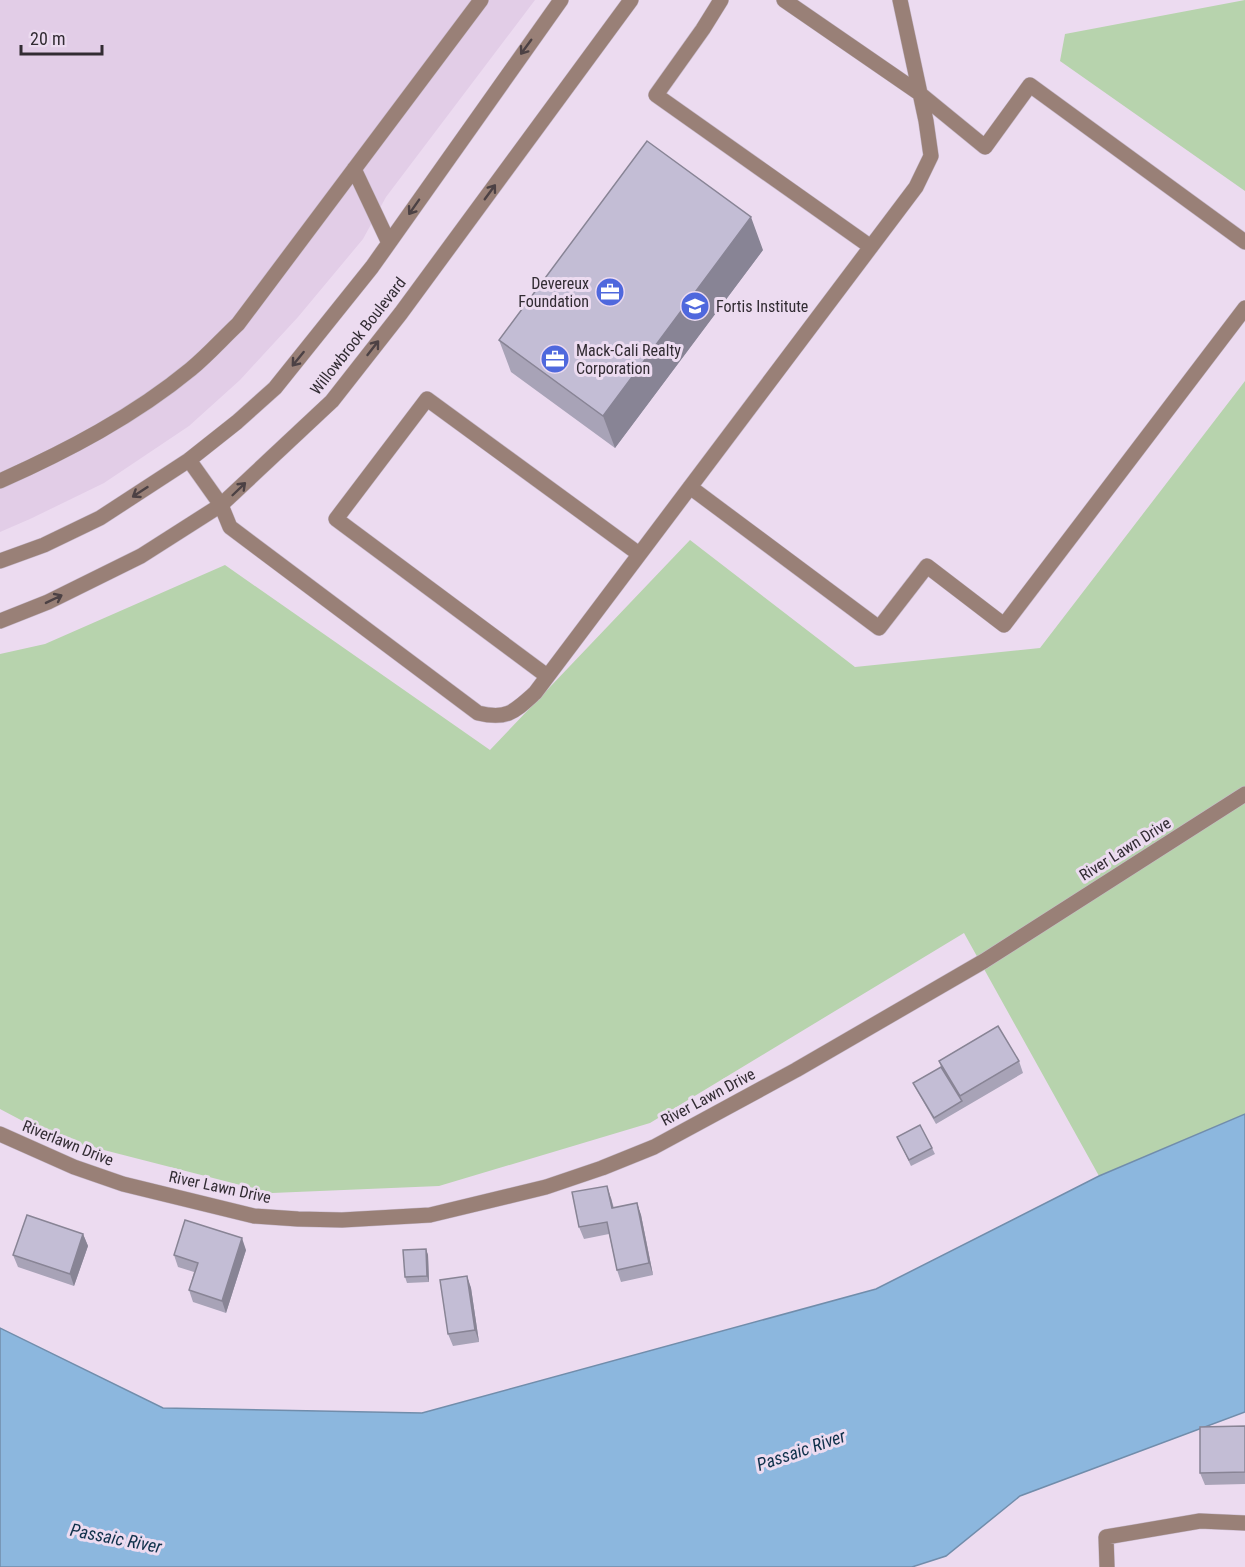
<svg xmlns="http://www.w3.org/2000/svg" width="1245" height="1567" font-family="'Roboto Condensed',sans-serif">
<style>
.built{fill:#e2cde7}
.green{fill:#b7d3ad}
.water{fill:#8cb7de;stroke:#718dab;stroke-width:1.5}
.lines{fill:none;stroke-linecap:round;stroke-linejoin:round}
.minor-casing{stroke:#c7b8ca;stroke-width:16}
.minor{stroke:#998077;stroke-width:15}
.wall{fill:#a8a3b7}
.shaded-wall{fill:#888495}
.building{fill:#c3bdd5;stroke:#888495;stroke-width:1.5}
.oneway{stroke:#4c4144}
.labels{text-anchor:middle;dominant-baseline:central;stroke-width:6;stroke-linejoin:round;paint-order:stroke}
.poi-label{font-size:16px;fill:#322c33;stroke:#ecdbf0;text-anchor:start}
.street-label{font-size:16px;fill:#322c33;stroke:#ecdbf0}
.water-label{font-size:18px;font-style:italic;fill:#10314b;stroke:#ecdbf0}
</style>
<rect width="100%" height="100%" fill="#ecdbf0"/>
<path class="built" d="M0 0H535L386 197 363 239 298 317 240 380 189 426 104 483 30 519 0 532Z"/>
<path class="green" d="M1245 0V191L1060 61 1065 34Z
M1245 381V1114L1099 1176 964 933 650 1123 439 1186 272 1193 53 1137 0 1109V654L45 644 225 565 490 750 690 540 855 667 1040 648Z"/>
<path class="water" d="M1245 1114V1412L1020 1496 946 1556 912 1567H0V1328L163 1408 422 1413 876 1289 1099 1176Z"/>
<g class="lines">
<g class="minor-casing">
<path id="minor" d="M721 0 703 29 656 95 871 247
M784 0 919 93 985 147 1030 85 1245 242
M354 169 389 243
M189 460 221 505 230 527 478 713C507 720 514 712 535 693L916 187 931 156 926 121 900 0
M0 481C67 451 134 416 191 369 208 355 222 339 238 324L481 0
M690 487 879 628 927 566 1004 625 1245 308
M0 561 44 545 100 518 189 460 237 422 275 388 372 267 561 0
M0 621 48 602 141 556 221 505 332 401 401 313 631 0
M547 676 336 519 427 399 639 554
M0 1134 74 1167 123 1184 254 1216 298 1219 342 1220 430 1215 546 1187 602 1168 654 1147 796 1070 984 961 1245 794
M1107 1567 1106 1537 1200 1521 1245 1523"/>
</g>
<use href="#minor" class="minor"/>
</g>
<path class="wall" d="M763 250 615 448 511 372 499 340Z
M939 1061H1019L1023 1073 936 1124 916 1089 913 1083 941 1067Z
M897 1137 932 1148 935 1154 911 1166Z
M611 1198 614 1208 637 1203 641 1215 653 1275 621 1282 617 1270 609 1234 584 1239 579 1227Z
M83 1234 88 1246 74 1286 18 1267 13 1255Z
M426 1249 428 1255 429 1282 407 1283 405 1277Z
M246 1250 226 1313 193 1302 189 1290 194 1272 178 1267 174 1255Z
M467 1276 471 1288 479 1342 453 1346 448 1334Z
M1245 1426V1484L1205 1485 1200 1473Z"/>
<path class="shaded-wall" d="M751 217 763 250 615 448 603 416Z
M607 1186 611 1198 616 1220 612 1208Z
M637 1203 641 1215 653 1275 649 1263Z
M83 1234 88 1246 74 1286 70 1274Z
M242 1238 246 1250 226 1313 222 1301Z
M426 1249 428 1255 429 1282 427 1276Z
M467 1276 471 1288 479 1342 475 1330Z"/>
<path class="building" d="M647 141 751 217 603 416 499 340Z
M998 1026 1019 1061 960 1096 939 1061Z
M941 1067 962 1101 934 1118 913 1083Z
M920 1125 932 1148 909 1160 897 1137Z
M607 1186 612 1208 637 1203 649 1263 617 1270 607 1222 579 1227 572 1192Z
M27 1215 83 1234 70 1274 13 1255Z
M185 1220 242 1238 222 1301 189 1290 198 1263 174 1255Z
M426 1249 427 1276 405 1277 403 1250Z
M467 1276 475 1330 448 1334 440 1280Z
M1245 1426V1472L1200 1473V1427Z"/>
<defs><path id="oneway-shaft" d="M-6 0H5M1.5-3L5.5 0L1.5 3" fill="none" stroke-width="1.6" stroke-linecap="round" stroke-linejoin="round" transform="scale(1.5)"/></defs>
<g class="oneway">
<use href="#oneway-shaft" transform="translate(526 47) rotate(126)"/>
<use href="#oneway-shaft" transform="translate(490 192) rotate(-54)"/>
<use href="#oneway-shaft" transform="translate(414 207) rotate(125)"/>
<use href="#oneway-shaft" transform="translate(373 348) rotate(-52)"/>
<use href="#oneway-shaft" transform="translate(298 359) rotate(129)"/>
<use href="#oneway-shaft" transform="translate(239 489) rotate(-44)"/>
<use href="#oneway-shaft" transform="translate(140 492) rotate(147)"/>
<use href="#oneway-shaft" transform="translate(54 599) rotate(-26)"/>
</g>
<defs>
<g id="office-disc" transform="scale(1.5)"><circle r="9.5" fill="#4f68dd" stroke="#ecdbf0"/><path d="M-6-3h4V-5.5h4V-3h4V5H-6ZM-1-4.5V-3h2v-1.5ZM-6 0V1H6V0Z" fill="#fff"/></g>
<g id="university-disc" transform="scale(1.5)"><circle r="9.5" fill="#4f68dd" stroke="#ecdbf0"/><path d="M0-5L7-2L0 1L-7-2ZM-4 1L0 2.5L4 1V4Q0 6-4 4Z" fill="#fff"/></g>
</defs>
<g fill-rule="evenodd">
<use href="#office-disc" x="610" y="292"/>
<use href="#university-disc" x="695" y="306"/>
<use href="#office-disc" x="555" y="359"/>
</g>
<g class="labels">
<g class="poi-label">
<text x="589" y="283" text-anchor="end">Devereux<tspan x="589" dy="18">Foundation</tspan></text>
<text x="716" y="306">Fortis Institute</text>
<text x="576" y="350">Mack-Cali Realty<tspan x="576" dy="18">Corporation</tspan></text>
</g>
<g class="street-label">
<text transform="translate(358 336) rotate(-52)">Willowbrook Boulevard</text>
<text transform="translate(1125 849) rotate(-32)">River Lawn Drive</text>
<text transform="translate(708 1097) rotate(-28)">River Lawn Drive</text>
<text transform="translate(68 1143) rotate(22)">Riverlawn Drive</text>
<text transform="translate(220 1187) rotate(12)">River Lawn Drive</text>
</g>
<g class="water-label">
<text transform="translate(801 1450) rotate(-19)">Passaic River</text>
<text transform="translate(116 1538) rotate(11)">Passaic River</text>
</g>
</g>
<path d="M21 45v9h81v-9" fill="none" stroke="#322c33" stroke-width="3"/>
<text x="30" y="45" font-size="18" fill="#322c33" stroke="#ecdbf0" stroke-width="4.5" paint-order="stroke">20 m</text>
</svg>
